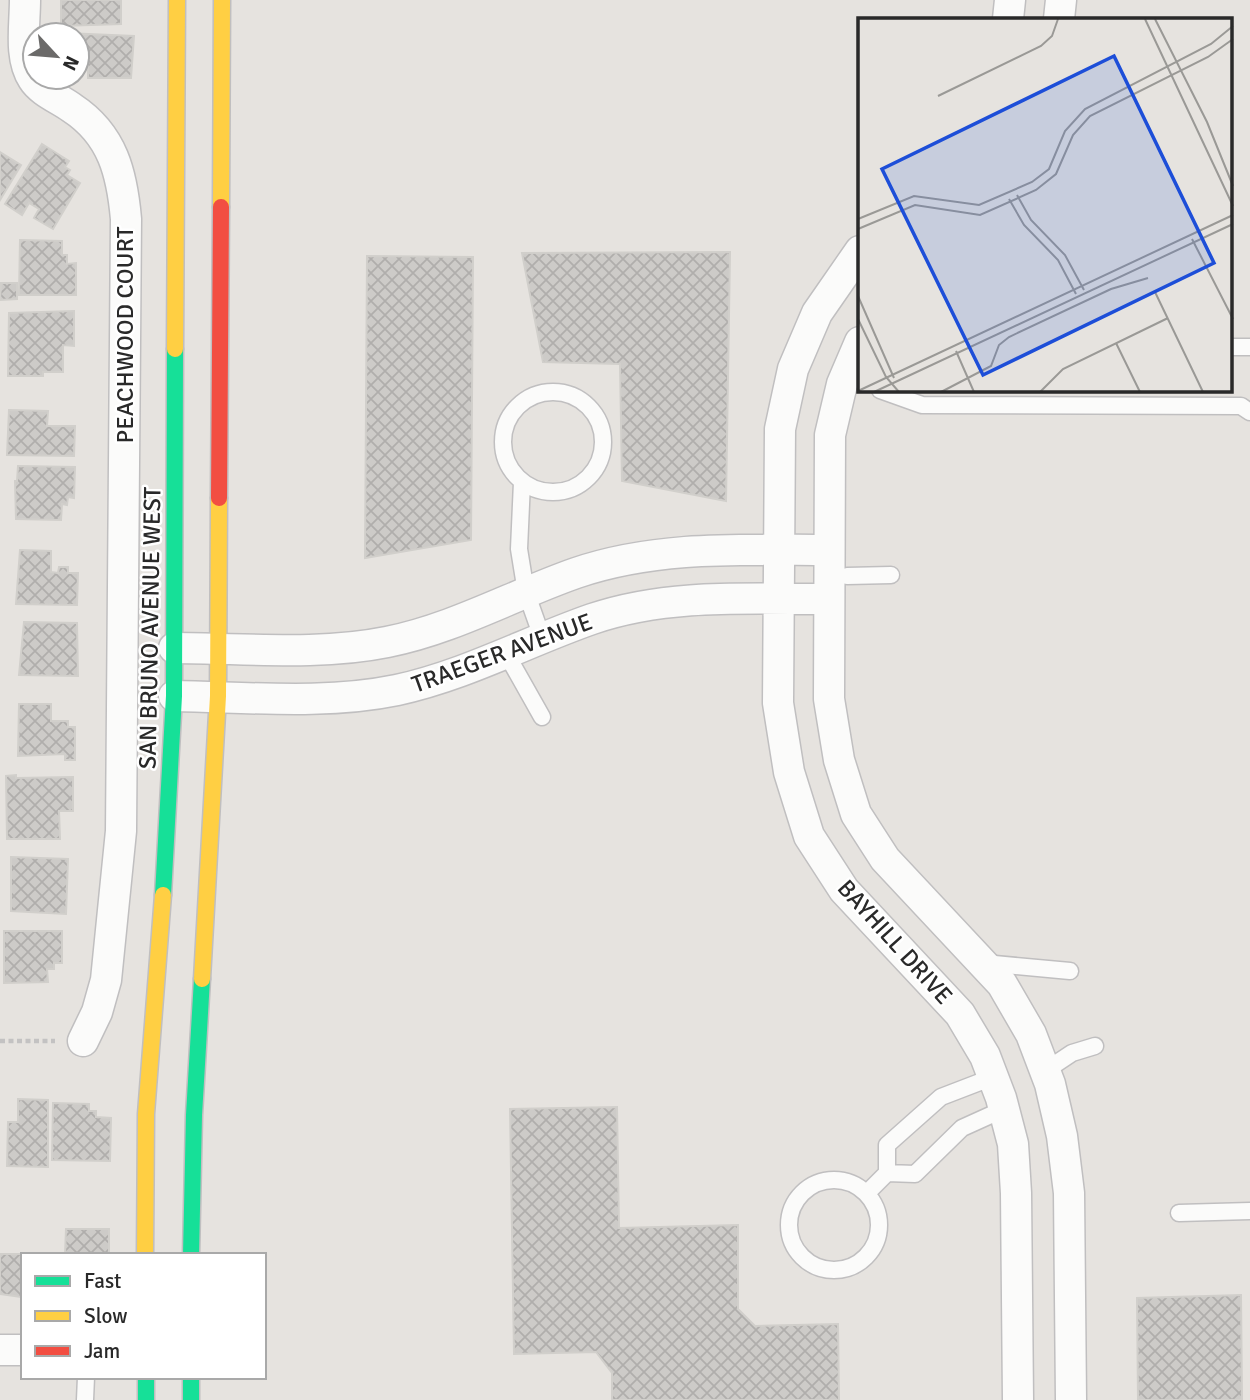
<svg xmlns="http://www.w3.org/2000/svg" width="1250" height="1400" font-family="Signika,sans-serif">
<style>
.building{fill:url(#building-cross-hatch);stroke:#d1cfcb;stroke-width:2}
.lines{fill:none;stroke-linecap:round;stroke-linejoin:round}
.lane-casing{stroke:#c0bfc0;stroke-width:19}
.street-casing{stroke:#c0bfc0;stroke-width:33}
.fast-casing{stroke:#c0bfc0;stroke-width:19}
.slow-casing{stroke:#c0bfc0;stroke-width:19}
.jam-casing{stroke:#c0bfc0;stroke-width:19}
.path{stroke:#c3c2c2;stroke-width:4.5;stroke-dasharray:5 3.5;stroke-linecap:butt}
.lane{stroke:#fbfbfa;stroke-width:16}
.street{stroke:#fbfbfa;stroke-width:30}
.fast{stroke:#16e098;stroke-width:16}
.slow{stroke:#ffcf43;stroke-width:16}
.jam{stroke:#f24e42;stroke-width:16}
.labels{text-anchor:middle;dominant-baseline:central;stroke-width:5;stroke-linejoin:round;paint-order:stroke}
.street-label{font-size:24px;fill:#292929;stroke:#fff}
.inset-road{fill:none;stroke:#9a9996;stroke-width:2}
.view{fill:#1d4ed8;fill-opacity:0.15;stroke:#1d4ed8;stroke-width:3.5}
.inset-edge{fill:none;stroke:#292929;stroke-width:3.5}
</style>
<defs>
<pattern id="building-cross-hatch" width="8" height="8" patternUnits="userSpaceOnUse" patternTransform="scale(1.75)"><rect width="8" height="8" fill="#cdcbc8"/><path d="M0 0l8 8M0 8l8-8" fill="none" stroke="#b0aeac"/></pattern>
</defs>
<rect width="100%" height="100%" fill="#e6e3df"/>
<path class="building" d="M61 0H121V24L61 26Z
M65 33 134 36 131 78H88V66H77V35Z
M42 144 69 161 65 167 70 170 67 175 80 183 53 229 34 218 39 209 29 203 22 215 5 204Z
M0 152 21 165 0 200Z
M20 240 62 241V255H67V264L76 263V295H19Z
M730 252 726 501 622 481 620 364 543 362 522 253Z
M367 256 473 257 471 540 365 558Z
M1 283H17V299L0 300Z
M74 311V346L63 345V372H43V376H8L9 313Z
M9 410 48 411 47 426H75L74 456 7 455Z
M18 466 75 467 74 498 68 497 67 505 62 504 61 520 16 519 15 481H17Z
M20 550 51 551V572L58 573 59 567H68V573H78L77 605 16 604Z
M24 622 77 623 78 676 19 675Z
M19 704H51V721H68V727H75V760H65V754L18 756Z
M16 775V778L73 777V811H59L60 839H7L6 776Z
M11 857 68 859 66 914 11 911Z
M4 931H62V963H54V969H47L48 982 4 983Z
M18 1099 48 1100V1167L7 1166 8 1122H18Z
M53 1103 89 1104V1111H96V1117L111 1118 110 1161 52 1160Z
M617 1107 619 1228 738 1225V1309L755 1326 838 1324 839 1400H612V1373L596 1352 514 1354 510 1109Z
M66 1229H109V1255H65Z
M0 1254H51L23 1255 22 1297 0 1294Z
M1241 1295 1242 1400H1138L1137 1298Z"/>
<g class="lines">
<g class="lane-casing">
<path id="lane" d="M1231 347H1250
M880 390 922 405 1241 406 1250 412
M503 442a50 50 0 1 1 100 0a50 50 0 1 1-100 0Z
M522 482 519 549 526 592 543 640
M847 576 891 575
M507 655 542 717
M984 963 1070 971
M1045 1071 1072 1053 1095 1046
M887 1173 915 1174 962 1128 1004 1109
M789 1225a45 45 0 1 1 90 0a45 45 0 1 1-90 0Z
M867 1193 887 1173V1145L941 1097 993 1077
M1179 1213 1250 1211
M85 1400 86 1377"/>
</g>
<g class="street-casing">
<path id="street" d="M25 0C25 25 19 58 33 79 41 92 60 99 72 108 113 135 122 174 126 219L121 831 106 980 97 1012 83 1041
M1008 19 1010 0
M1059 19 1061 0
M860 251 817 313 793 369 780 429 778 703 789 772 809 836 844 890 960 1014 985 1056 1001 1098 1013 1144 1016 1193 1018 1400
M860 342 842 384 830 435 829 699 839 760 856 814 885 859 1002 984 1031 1034 1050 1084 1062 1136 1069 1193 1071 1400
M174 648C244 648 318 656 387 642 453 629 513 595 576 573 658 545 745 550 829 550
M174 696C247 697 325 705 397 690 466 675 526 642 592 619 668 593 750 599 829 599
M0 1350H23"/>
</g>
<g class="fast-casing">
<path id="fast" d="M163 895 174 696 175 349
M191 1255 194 1115 202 979
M146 1377V1400
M191 1377V1400"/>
</g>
<g class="slow-casing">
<path id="slow" d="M221 207 222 0
M175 349 177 0
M202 979 218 696 219 498
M145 1255 146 1114 163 895"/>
</g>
<g class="jam-casing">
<path id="jam" d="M219 498 221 207"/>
</g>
<path class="path" d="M0 1041H55"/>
<use href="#lane" class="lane"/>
<use href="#street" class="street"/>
<use href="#fast" class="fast"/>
<use href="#slow" class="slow"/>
<use href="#jam" class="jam"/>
</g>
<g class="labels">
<g class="street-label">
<text transform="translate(125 335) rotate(-90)">PEACHWOOD COURT</text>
<text transform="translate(150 628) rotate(-89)">SAN BRUNO AVENUE WEST</text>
<text transform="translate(502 653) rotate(-20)">TRAEGER AVENUE</text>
<text transform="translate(895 942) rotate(48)">BAYHILL DRIVE</text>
</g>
</g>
<g transform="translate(858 18)">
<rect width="374" height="374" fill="#e6e3df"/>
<path class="inset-road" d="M287 1 375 188M297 1 349 104 375 168M80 78 183 28 194 18 200 1M159 177 173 202 207 237 226 272M151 181 166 207 200 242 218 276M0 201 56 178 121 187 174 164 191 151 207 113 227 91 353 26 375 8M0 211 57 187 122 197 178 172 198 156 215 117 232 98 350 39 375 21M334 221 375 301M297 274 345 374M0 278 36 360M0 301 28 359 41 374M258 325 282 374M98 333 116 374M0 373 375 197M16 374 375 206M83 374 133 348 141 327 151 319 253 271 290 260M182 374 205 351 310 300"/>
<path class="view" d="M256 38 356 245 125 357 24 151Z"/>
<rect width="374" height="374" class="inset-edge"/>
</g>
<rect x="21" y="1253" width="245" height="126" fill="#ffffff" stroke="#a9a9a9" stroke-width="2"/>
<rect x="35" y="1276" width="35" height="10" fill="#16e098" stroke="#a9a9a9" stroke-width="2"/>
<text x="84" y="1288" font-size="21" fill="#292929">Fast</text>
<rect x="35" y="1311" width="35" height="10" fill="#ffcf43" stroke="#a9a9a9" stroke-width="2"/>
<text x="84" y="1323" font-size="21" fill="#292929">Slow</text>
<rect x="35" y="1346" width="35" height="10" fill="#f24e42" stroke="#a9a9a9" stroke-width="2"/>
<text x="84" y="1358" font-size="21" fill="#292929">Jam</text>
<g transform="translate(56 56) rotate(116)"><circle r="33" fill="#ffffff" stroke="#a9a9a9" stroke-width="2"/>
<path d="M0-5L12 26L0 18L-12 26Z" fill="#6b6a69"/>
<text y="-10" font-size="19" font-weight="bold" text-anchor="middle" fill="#292929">N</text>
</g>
</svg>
